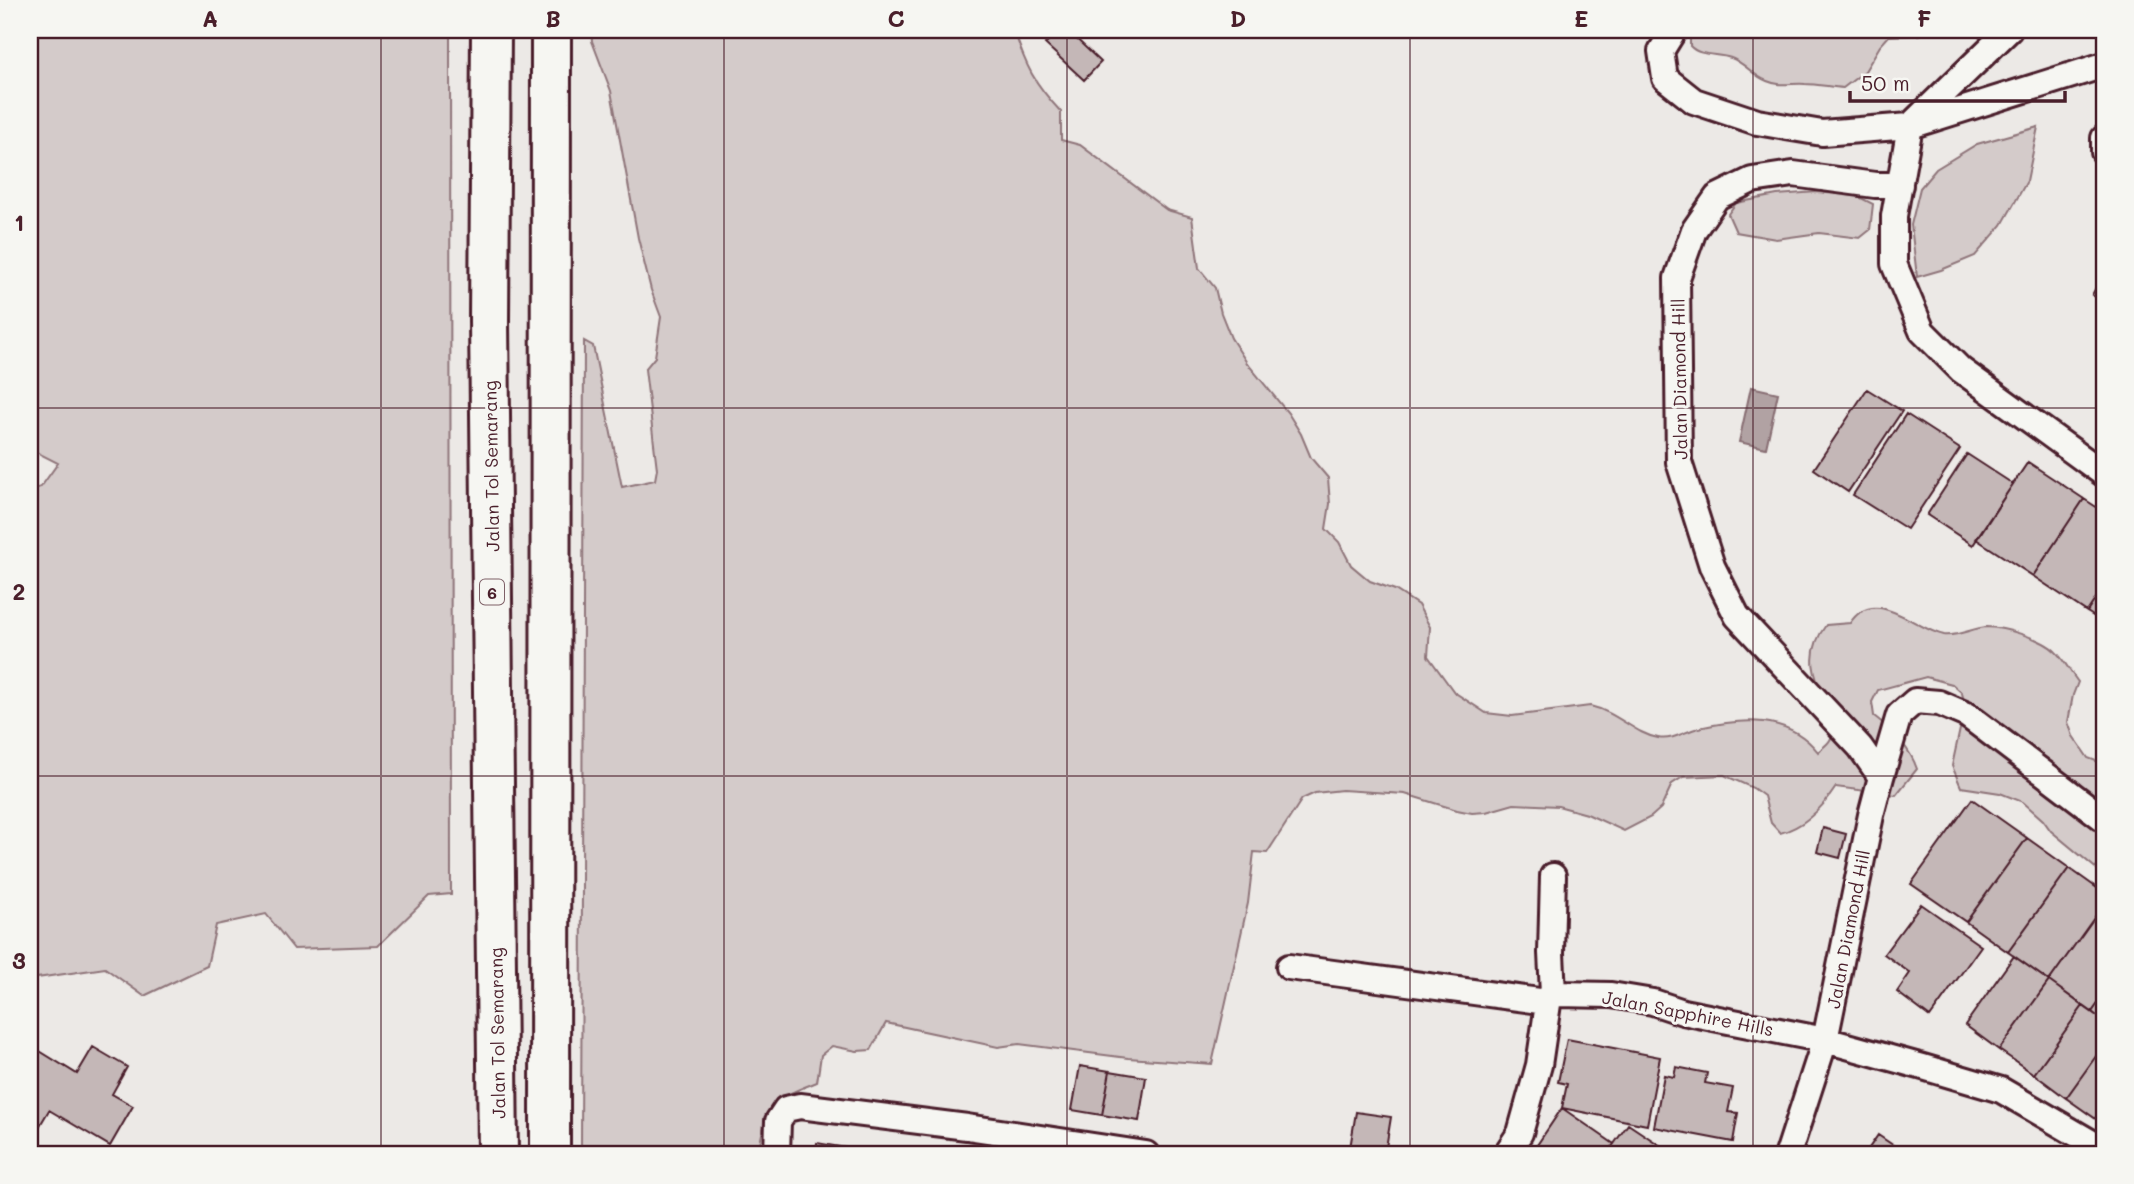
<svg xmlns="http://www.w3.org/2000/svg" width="2134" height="1184" font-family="Mali,sans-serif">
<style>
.green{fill:#d4cbca;stroke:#8f757a;stroke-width:2}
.water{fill:#b1a2a3;stroke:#886e73;stroke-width:2}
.building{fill:#c4b7b7;stroke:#4a1f2b;stroke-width:2}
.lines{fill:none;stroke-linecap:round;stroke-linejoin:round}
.street-casing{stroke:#4a1f2b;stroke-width:30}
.highway-casing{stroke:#4a1f2b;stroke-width:44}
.street{stroke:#f6f6f2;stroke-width:24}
.highway{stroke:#f6f6f2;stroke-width:38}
.grid{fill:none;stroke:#4a1f2b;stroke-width:2;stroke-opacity:0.55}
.labels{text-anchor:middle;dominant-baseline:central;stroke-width:6;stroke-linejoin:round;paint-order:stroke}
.shield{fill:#f6f6f2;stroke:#7e6067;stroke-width:2}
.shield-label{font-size:16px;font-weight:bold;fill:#4a1f2b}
.street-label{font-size:18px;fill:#4a1f2b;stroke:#f6f6f2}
.neatline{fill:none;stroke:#4a1f2b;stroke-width:2.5}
.grid-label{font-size:23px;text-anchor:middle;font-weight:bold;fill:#4a1f2b}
</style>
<rect width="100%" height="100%" fill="#ece9e6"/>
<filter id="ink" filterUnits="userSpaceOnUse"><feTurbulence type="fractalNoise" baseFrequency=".0143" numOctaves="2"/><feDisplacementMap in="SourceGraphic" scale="14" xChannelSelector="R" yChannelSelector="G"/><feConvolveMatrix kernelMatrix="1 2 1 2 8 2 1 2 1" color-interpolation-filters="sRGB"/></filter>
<g filter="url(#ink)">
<path class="green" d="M30 30H450L451 894 429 896 378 946 294 949 266 914 216 925 207 966 144 996 105 968 30 979V490L41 487 58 463 30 449Z
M591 30H1014C1026 67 1034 83 1061 112V140L1080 145 1167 210 1192 217 1199 268 1215 288 1221 313 1231 338 1247 363 1288 413 1301 434 1311 458 1328 478 1330 504 1326 529 1339 542 1351 565 1370 581 1395 590 1418 605 1430 627 1428 656 1454 692 1486 713 1512 716 1590 706C1617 712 1635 734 1658 738 1673 741 1685 731 1699 728 1742 718 1788 714 1818 752 1822 748 1828 744 1830 740 1848 710 1788 675 1826 625L1850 623C1875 585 1914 629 1944 635 1957 637 1973 628 1986 627 2004 627 2044 639 2056 652 2064 660 2071 673 2078 682L2073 695 2068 722 2073 736 2088 758 2104 764V875L2051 831 2043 820 2023 802 2000 793 1961 787 1952 766 1965 706 1962 693 1952 684 1926 677 1878 690 1872 702 1874 716C1891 729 1910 748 1917 769L1896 795 1836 787C1823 807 1804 827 1780 833L1771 823 1764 796 1753 788 1724 775 1683 777 1672 784 1661 808 1651 817 1624 831 1587 814 1558 806 1514 804 1486 812 1472 813 1457 810 1405 794 1342 790 1315 793 1302 799 1267 853 1254 852 1248 903 1212 1064 1128 1058 1019 1044 998 1047 886 1023 871 1050 857 1051 832 1046 821 1055 817 1082C767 1102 768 1101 758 1154H581L584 341 593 346 622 487 655 480 657 469 645 369 655 357 661 317 651 290 638 238 611 91 592 41Z
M1690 30H1933L1918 35 1889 36 1880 46 1865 71 1843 88C1830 87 1817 84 1805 84 1791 83 1781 87 1767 81 1753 76 1745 63 1731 58 1718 53 1700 57 1690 46Z
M2038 127 2027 181 2002 225 1975 256 1941 270 1917 277 1911 225 1920 188 1936 169 1977 144Z
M1817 192 1857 196 1873 204 1870 230 1860 238 1819 233 1776 239 1736 232 1728 214 1736 203 1777 195Z"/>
<path class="water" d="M1751 387 1778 393 1766 448 1739 442Z"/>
<path class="building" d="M1058 30H1067L1101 62 1084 80 1045 44Z
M2104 273V302L2092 295Z
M1867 389 1902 411 1848 492 1814 469Z
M1906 414 1960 449 1907 529 1853 495Z
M1967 454 2013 484 1973 545 1927 515Z
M2028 462 2084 499 2033 576 1976 539Z
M2084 499 2104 512V586L2087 612 2033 576Z
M2104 586V623L2087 612Z
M1972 799 2027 838 1966 922 1911 884Z
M1823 828 1846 834 1840 858 1817 852Z
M2027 838 2069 868 2008 952 1966 922Z
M2069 868 2104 893V904L2049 981 2008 952Z
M1921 904 1981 946 1930 1017 1897 992 1910 973 1884 954Z
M2104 904V995L2092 1012 2049 981Z
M2014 956 2049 981 1999 1050 1965 1025Z
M2049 981 2083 1006 2034 1074 1999 1050Z
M2104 995V1021L2092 1012Z
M2083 1006 2104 1021V1045L2066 1098 2034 1074Z
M1567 1039 1660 1057 1647 1125 1562 1108 1567 1084 1558 1082Z
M30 1045 77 1074 93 1047 127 1067 112 1094 133 1106 110 1146 49 1110 30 1142Z
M2104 1045V1108L2096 1119 2066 1098Z
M1080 1066 1110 1071 1102 1115 1072 1110Z
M1676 1067 1707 1073 1705 1083 1733 1088 1728 1112 1738 1113 1733 1142 1654 1127 1664 1075 1674 1077Z
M1110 1071 1146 1077 1139 1121 1102 1115Z
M1562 1108 1614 1144 1607 1154H1531Z
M1356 1112 1391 1117 1385 1154H1349Z
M1628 1124 1673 1154H1607Z
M1878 1135 1906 1154H1865Z
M817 1143 846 1148 845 1154H815Z
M846 1148 876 1153V1154H845Z"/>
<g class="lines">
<g class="street-casing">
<path id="street" d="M1674 30 1661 51 1665 78 1694 101 1757 122 1822 133 1910 126 2104 65
M1915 121 2009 30
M1910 126 1894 216V264L1922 331 1961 370 2104 474
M2104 138V152
M1881 777 1860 747 1737 616 1712 566 1679 462 1677 278 1694 230 1717 197 1752 180 1793 174 1875 185H1900
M1289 967 1547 1002
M1553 994 1551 953 1553 876
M777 1154 778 1121 786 1109 800 1106 967 1127 1146 1154
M1506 1154 1520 1133 1539 1065 1549 997 1557 994 1611 995 1653 1002 1683 1012 1825 1040 1923 1067 2001 1090 2104 1150
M1788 1154 1825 1040 1871 815 1881 777 1899 715 1915 701 1939 703 1967 715 2104 819"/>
</g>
<g class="highway-casing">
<path id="highway" d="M491 30 489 321 498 1154
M550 1154 551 30"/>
</g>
<use href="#street" class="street"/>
<use href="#highway" class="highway"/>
</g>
</g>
<path class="grid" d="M381 30V1154M724 30V1154M1067 30V1154M1410 30V1154M1753 30V1154M30 408H2104M30 776H2104"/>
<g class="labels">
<rect class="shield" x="480" y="579.5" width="24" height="25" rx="5"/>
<g class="shield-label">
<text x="492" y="592">6</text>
</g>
<g class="street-label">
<text transform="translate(1679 379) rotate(-91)">Jalan Diamond Hill</text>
<text transform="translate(491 466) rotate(-91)">Jalan Tol Semarang</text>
<text transform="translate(1848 929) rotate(-79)">Jalan Diamond Hill</text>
<text transform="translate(1688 1013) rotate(11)">Jalan Sapphire Hills</text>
<text transform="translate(497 1033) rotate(-91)">Jalan Tol Semarang</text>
</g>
</g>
<rect width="2134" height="1184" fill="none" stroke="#f6f6f2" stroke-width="77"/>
<path d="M1850 91v10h215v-10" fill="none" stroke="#4a1f2b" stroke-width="3.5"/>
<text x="1861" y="91" font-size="21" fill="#4a1f2b" stroke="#f6f6f2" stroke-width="5" paint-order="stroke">50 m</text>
<rect x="38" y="38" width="2058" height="1108" class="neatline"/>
<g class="grid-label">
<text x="210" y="27">A</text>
<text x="553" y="27">B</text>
<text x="896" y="27">C</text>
<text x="1238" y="27">D</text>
<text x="1581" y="27">E</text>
<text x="1924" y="27">F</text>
<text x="19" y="231">1</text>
<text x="19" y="600">2</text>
<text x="19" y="969">3</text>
</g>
</svg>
